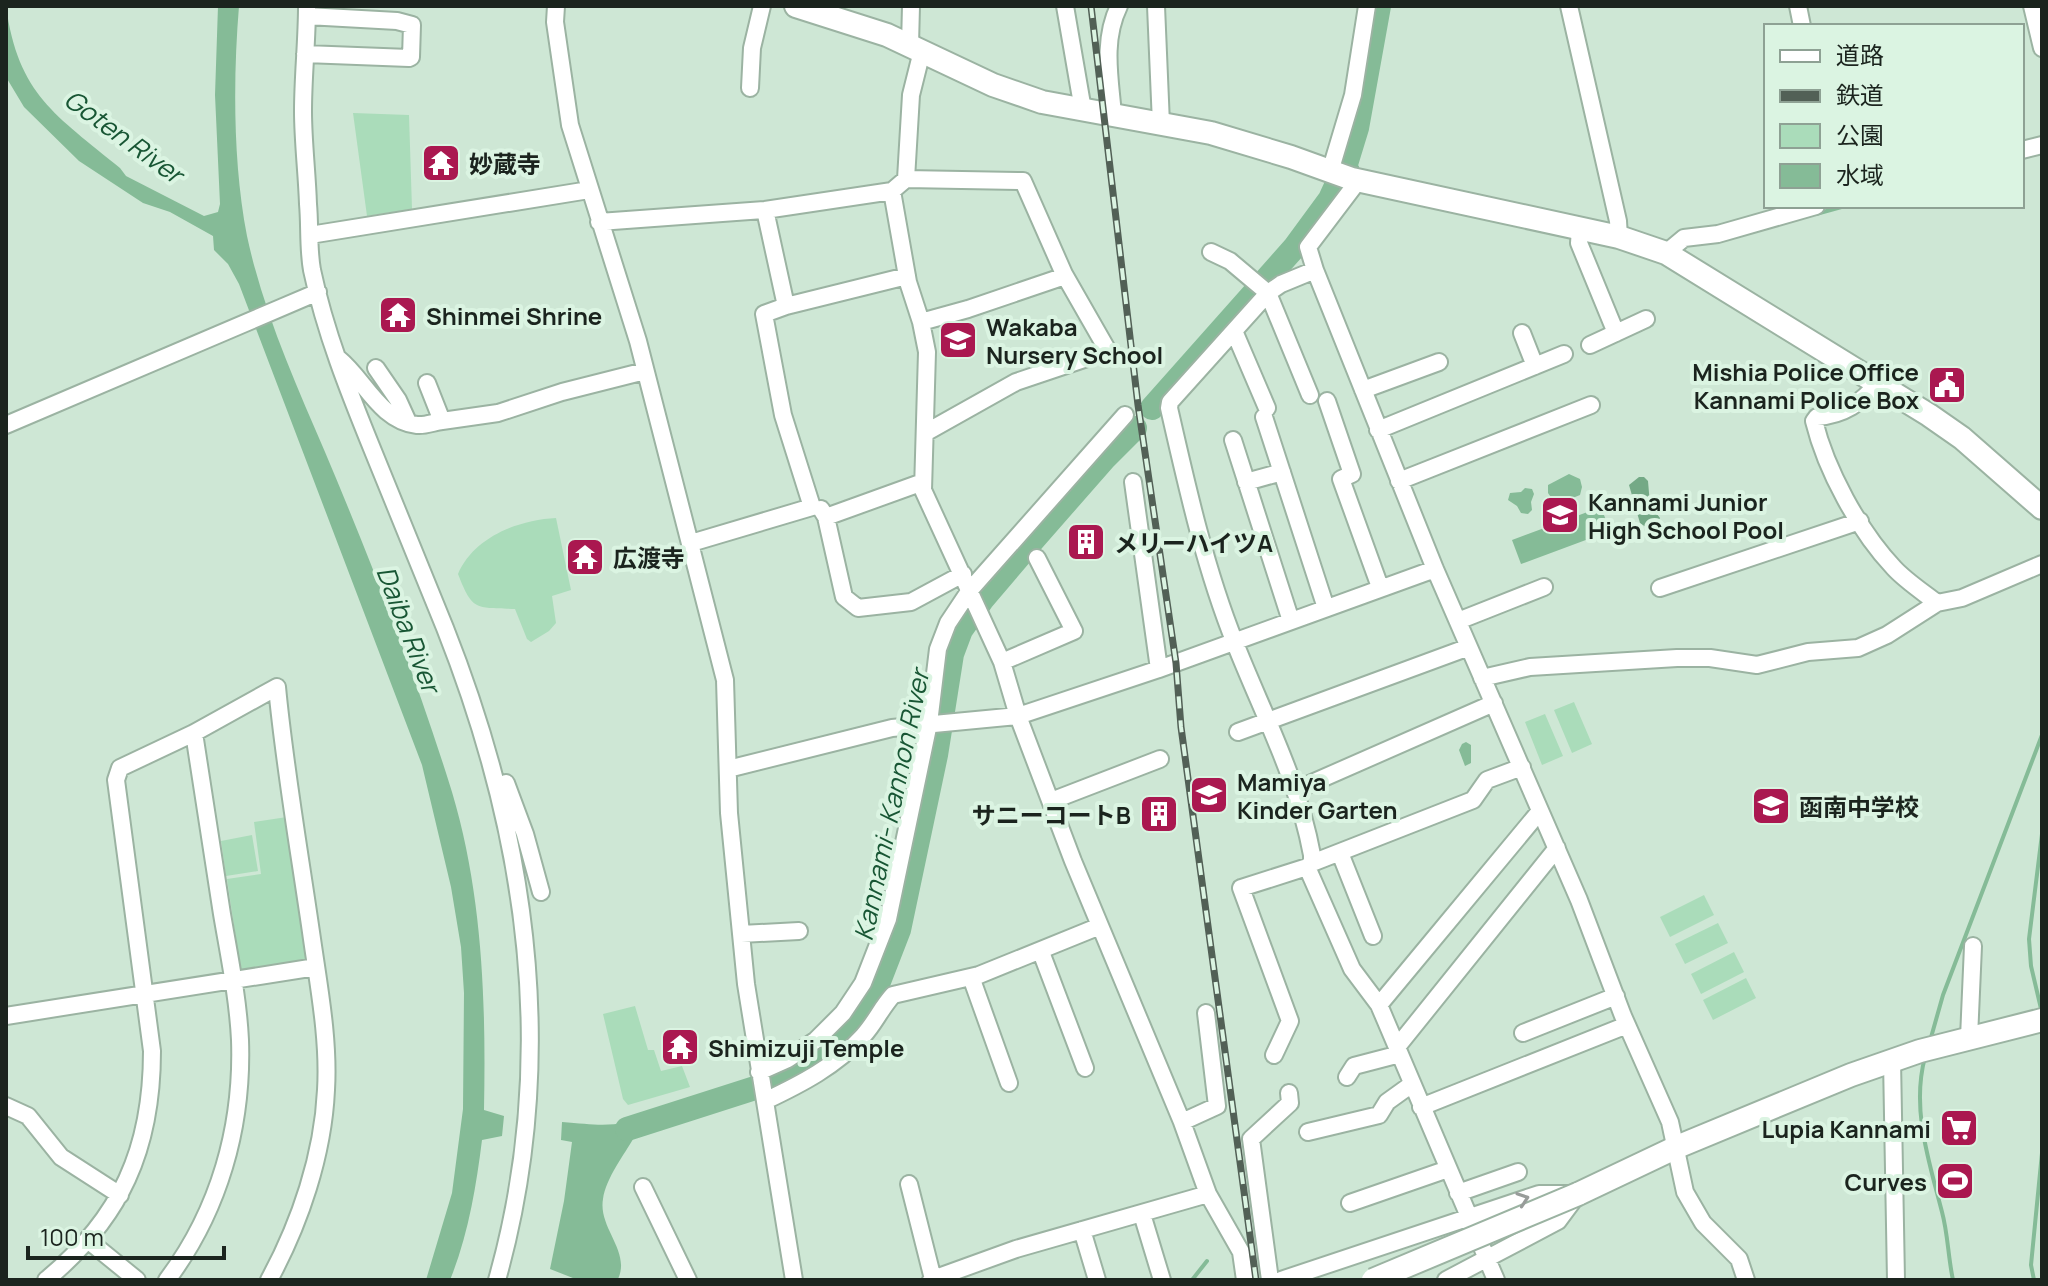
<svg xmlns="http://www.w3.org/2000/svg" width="2048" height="1286" font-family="Manrope,'Noto Sans JP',sans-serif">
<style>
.green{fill:#aadcba}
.forest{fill:#74a986}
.water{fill:#85bb97}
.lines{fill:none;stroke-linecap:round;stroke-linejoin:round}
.stream{stroke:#85bb97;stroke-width:4}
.river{stroke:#85bb97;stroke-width:24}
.street-casing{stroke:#9bb3a2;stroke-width:20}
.secondary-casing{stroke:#9bb3a2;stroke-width:26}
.street{stroke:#fff;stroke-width:16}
.secondary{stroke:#fff;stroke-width:22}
.rail-casing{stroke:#526056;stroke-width:7}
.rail{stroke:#dbf4e2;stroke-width:4;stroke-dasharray:12;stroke-linecap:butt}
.secondary-bridge-casing{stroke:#9bb3a2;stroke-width:26;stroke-linecap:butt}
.secondary-bridge{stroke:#fff;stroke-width:22}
.oneway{stroke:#989c9a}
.labels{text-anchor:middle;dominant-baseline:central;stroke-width:8;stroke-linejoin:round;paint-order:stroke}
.poi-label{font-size:24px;font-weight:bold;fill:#1b241e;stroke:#dbf4e2;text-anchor:start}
.water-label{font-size:26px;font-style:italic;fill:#185634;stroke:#dbf4e2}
</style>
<rect width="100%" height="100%" fill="#cee7d5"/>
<path class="green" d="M353 113 409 115 412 209 367 216Z
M556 518 571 590 552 596 556 623 549 631 531 642 527 639 515 609C477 607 473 613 458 574 474 537 518 520 556 518Z
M1574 702 1592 744 1572 753 1554 710Z
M1545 714 1563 756 1542 765 1525 722Z
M287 817 309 963 241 973 227 879 261 874 254 822Z
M252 835 258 871 226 876 221 841Z
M1704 895 1714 915 1670 937 1660 917Z
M1718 923 1728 943 1685 964 1675 944Z
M1734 952 1744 972 1701 994 1691 974Z
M1746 978 1756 998 1713 1020 1703 1000Z
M635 1006 648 1050H654L661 1071 682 1066 690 1087 628 1105 623 1099 603 1014Z"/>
<path class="forest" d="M1639 477H1644L1648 481 1650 505 1660 518 1655 528 1650 530 1640 523 1629 485Z"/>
<path class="water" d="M6 6C18 95 56 115 120 168L126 176 204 216 218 212 220 204 215 95 218 6H239C233 79 233 164 247 236 263 311 295 382 325 452 371 561 417 679 452 792 483 896 486 1004 484 1110L504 1116 502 1136 482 1140C476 1188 468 1236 450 1280H426L452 1193 463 1109 464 993 461 947 451 887 422 765 239 284 228 264 214 250 213 236 170 212 143 203 79 161 24 107 6 77Z
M1569 474 1580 479 1582 487 1580 495C1568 500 1556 506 1548 493V485Z
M1525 488 1532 489 1534 494 1531 502 1532 510 1528 514 1521 513 1517 506 1508 500 1510 493 1521 492Z
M1601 507 1610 531 1521 564 1512 540Z
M1466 742 1471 745V763L1465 766 1459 750 1462 744Z
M653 1113 656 1123 640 1130 635 1136C624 1155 606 1178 603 1199 598 1228 631 1251 618 1279L578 1280 550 1269 564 1201 572 1142 561 1140 562 1122C601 1125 616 1129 653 1113Z"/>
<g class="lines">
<path class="stream" d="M1346 164 1357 167
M1816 214 1845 206
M2042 1013 2031 966 2029 939 2042 834
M1930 1041 1943 995 2042 735
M1925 1057C1911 1109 1929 1161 1942 1212 1948 1234 1948 1257 1953 1280
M1192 1280 1207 1261
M2034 1280 2031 1265 2042 1153"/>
<path class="river" d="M1152 408 1294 248 1330 199 1346 164 1357 128 1379 6
M627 1129 783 1079 821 1057 847 1036 868 1010 899 930 936 755 952 654 961 630 982 600 1034 539 1104 459 1135 428"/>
<g class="street-casing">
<path id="street" d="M307 6C307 41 303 76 303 111 303 142 307 173 308 204 310 225 308 248 312 270 325 332 349 392 373 451 397 510 421 569 445 628 528 838 559 1060 497 1280
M556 6 555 22 570 125 638 341 725 680 729 813 746 984 794 1280
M1065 6 1083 110
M1156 6 1161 124
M1569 6 1618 221 1619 237
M1798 6 1802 26
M2032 6 2042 48
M910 45 911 6
M305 54 409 58 411 57 412 25 397 21 307 16
M750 88 752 48 762 6
M1113 115C1110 78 1102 41 1119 6
M2022 150 2042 145
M1330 172 1353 95 1367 6
M906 179 1023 181 1064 274 1108 351 1016 382 925 433
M1358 181 1308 247 1315 270 1281 284 1268 293 1170 402 1169 408C1187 487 1205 568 1235 643 1263 714 1298 779 1312 855V863L1307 867 1352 969 1379 1005 1496 1280
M892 191 908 282 921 322 927 352 923 490 1002 662 1018 716 1073 861 1182 1122 1208 1194 1241 1252 1245 1280
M599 222 765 210 892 191 906 179 911 95 922 51
M1580 229 1579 243 1616 333
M310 235 589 190
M1211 252 1230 261 1268 293 1310 395
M1666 253 1684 238 1718 234 1816 206
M1315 270 1435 569 1579 900 1623 1016 1670 1122 1685 1192 1703 1223 1739 1259 1746 1280
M786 306 907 276
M921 322 968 309 1065 276
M1234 331 1267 408
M1522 333 1535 366
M1590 345 1646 319
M339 359C364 379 380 421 417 425 425 426 434 422 442 421
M376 368 398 400 408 422
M1879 382C1861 403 1844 415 1817 417L1814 421C1826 470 1859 531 1894 568 1906 581 1923 592 1937 603
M427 383 442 421 498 413 562 392 645 371
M1363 390 1439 362
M1327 401 1352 474 1341 479 1380 587
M1264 417 1326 608
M6 425 318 292
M1378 430 1564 354
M1233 440 1291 621
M1399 481 1591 405
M1246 482 1282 472
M821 509 826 517 923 482
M826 517 844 597 858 608 911 602 963 574
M691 543 812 507 783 415 764 314 786 306 765 210
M1660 588 1860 521
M1458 621 1544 587
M1002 662 1074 631 1037 558
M1159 669 1435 569
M1482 678 1530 667 1677 658H1710L1757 665 1808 652 1858 648 1887 635 1937 603 1962 598 2042 564
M1238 732 1469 647
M728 769 892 728 1018 716 1159 669 1133 482
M506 783 525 834 541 892
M1296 790 1494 703
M1051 801 1160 759
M1340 853 1373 936
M1312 863 1473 800 1487 780 1522 767
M741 934 799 931
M1041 952 1085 1068
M971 977 1009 1083
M1379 1005 1540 811
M6 1016 316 967
M1523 1033 1616 996
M1969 1038 1973 946
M1397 1047 1557 848
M1274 1055 1290 1021 1241 888 1307 867
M1892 1060 1896 1280
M759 1072 788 1059 816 1040 843 1013 863 983 888 919 929 723 938 649 948 623 970 590 1125 415
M1347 1077 1354 1066 1400 1054
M765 1101C801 1084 836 1066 863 1036 875 1023 881 1008 893 995L979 975 1100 926
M6 1106 28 1116 61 1157 120 1195
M1421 1107 1627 1025
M1182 1122 1217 1106 1206 1013
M1308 1132 1379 1115 1387 1102 1412 1084
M909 1184 933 1279 931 1280
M643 1187 688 1280
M1458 1193 1518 1172
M1350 1203 1448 1169
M1142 1214 1162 1280
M1082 1230 1097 1280
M89 1241 137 1280
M933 1279 1016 1249 1208 1194
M46 1280C121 1218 152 1149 152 1051L116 780 120 768 194 733 277 687C285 771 300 855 312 939 319 988 329 1040 326 1090 323 1155 300 1223 269 1280
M167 1280C219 1211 243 1127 240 1040 238 998 229 955 222 914 213 854 203 793 194 733
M1270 1280 1251 1139 1290 1103 1289 1093
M1281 1280 1539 1194H1578L1558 1221 1446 1280"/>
</g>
<g class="secondary-casing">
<path id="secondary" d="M796 6 887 35 993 85 1042 102 1211 133 1291 157 1352 179 1619 237 1666 253 1929 415 1962 438 2042 508
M1578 1194 1677 1147 1851 1075 1920 1051 2042 1020"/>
</g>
<use href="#street" class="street"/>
<use href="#secondary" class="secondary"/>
<g class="rail-casing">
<path id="rail" d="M1091 6 1138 405 1176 663 1181 727 1256 1280"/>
</g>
<use href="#rail" class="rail"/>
<g class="secondary-bridge-casing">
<path id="secondary-bridge" d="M1373 1280 1578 1194"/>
</g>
<use href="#secondary-bridge" class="secondary-bridge"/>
</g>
<defs><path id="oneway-chevron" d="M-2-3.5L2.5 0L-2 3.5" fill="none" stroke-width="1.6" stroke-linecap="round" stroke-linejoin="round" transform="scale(2)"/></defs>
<use class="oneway" href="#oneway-chevron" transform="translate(1523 1199) rotate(-19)"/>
<defs>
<g id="temple-square" transform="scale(2)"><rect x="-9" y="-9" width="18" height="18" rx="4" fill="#aa1850" stroke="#dbf4e2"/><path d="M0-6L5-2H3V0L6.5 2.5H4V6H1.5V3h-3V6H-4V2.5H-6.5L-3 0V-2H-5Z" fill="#fff"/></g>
<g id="school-square" transform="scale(2)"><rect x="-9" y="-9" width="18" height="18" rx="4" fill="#aa1850" stroke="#dbf4e2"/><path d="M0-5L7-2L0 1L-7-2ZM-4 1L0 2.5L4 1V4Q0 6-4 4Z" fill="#fff"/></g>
<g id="civic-square" transform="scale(2)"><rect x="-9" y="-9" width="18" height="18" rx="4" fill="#aa1850" stroke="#dbf4e2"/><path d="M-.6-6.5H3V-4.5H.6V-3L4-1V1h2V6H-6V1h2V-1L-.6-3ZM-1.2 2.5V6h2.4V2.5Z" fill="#fff"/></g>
<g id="building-square" transform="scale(2)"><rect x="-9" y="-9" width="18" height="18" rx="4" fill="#aa1850" stroke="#dbf4e2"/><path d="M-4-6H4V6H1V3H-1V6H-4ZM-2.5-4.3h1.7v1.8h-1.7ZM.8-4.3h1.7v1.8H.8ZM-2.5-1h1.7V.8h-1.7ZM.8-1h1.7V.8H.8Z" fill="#fff"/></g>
<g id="supermarket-square" transform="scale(2)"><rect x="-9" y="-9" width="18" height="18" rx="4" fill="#aa1850" stroke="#dbf4e2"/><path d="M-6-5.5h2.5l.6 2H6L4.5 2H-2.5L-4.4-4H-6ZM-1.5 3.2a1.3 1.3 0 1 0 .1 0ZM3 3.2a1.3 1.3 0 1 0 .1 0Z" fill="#fff"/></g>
<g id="stadium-square" transform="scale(2)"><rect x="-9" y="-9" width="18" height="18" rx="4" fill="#aa1850" stroke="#dbf4e2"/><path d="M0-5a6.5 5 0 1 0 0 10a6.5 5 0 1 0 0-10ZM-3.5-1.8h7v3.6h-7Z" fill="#fff"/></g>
</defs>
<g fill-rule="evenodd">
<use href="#temple-square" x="441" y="163"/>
<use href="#temple-square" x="398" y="315"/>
<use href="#school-square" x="958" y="340"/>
<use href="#civic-square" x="1947" y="385"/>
<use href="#school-square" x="1560" y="515"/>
<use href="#building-square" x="1086" y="542"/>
<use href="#temple-square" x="585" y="557"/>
<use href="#school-square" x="1209" y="795"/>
<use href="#school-square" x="1771" y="806"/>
<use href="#building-square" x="1159" y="814"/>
<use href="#temple-square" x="680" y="1047"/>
<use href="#supermarket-square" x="1959" y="1128"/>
<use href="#stadium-square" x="1955" y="1181"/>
</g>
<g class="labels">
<g class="poi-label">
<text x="469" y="163">妙蔵寺</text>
<text x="426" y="315">Shinmei Shrine</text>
<text x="986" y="326">Wakaba<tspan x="986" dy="28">Nursery School</tspan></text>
<text x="1919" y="371" text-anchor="end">Mishia Police Office<tspan x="1919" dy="28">Kannami Police Box</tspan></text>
<text x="1588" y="501">Kannami Junior<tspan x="1588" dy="28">High School Pool</tspan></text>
<text x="1114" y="542">メリーハイツA</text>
<text x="613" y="557">広渡寺</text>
<text x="1237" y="781">Mamiya<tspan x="1237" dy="28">Kinder Garten</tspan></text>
<text x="1799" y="806">函南中学校</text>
<text x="1131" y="814" text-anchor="end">サニーコートB</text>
<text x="708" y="1047">Shimizuji Temple</text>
<text x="1931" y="1128" text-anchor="end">Lupia Kannami</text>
<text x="1927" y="1181" text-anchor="end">Curves</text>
</g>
<g class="water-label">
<text transform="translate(124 136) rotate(36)">Goten River</text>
<text transform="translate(409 629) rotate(69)">Daiba River</text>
<text transform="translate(891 805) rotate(-78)">Kannami- Kannon River</text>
</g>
</g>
<rect width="2048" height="1286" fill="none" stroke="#1b241e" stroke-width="16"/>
<rect x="1764" y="24" width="260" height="184" fill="#dbf4e2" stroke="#8ea194" stroke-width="2"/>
<rect x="1780" y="50" width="40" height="12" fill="#ffffff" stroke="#8ea194" stroke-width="2"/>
<text x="1836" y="64" font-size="24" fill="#1b241e">道路</text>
<rect x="1780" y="90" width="40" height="12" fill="#526056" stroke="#8ea194" stroke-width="2"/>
<text x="1836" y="104" font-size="24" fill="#1b241e">鉄道</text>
<rect x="1780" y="124" width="40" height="24" fill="#aadcba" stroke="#8ea194" stroke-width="2"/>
<text x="1836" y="144" font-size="24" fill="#1b241e">公園</text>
<rect x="1780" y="164" width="40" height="24" fill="#85bb97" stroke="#8ea194" stroke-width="2"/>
<text x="1836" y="184" font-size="24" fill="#1b241e">水域</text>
<path d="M28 1246v12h196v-12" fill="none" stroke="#1b241e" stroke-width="4"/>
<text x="40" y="1246" font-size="24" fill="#1b241e" stroke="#dbf4e2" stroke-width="6" paint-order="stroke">100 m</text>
</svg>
